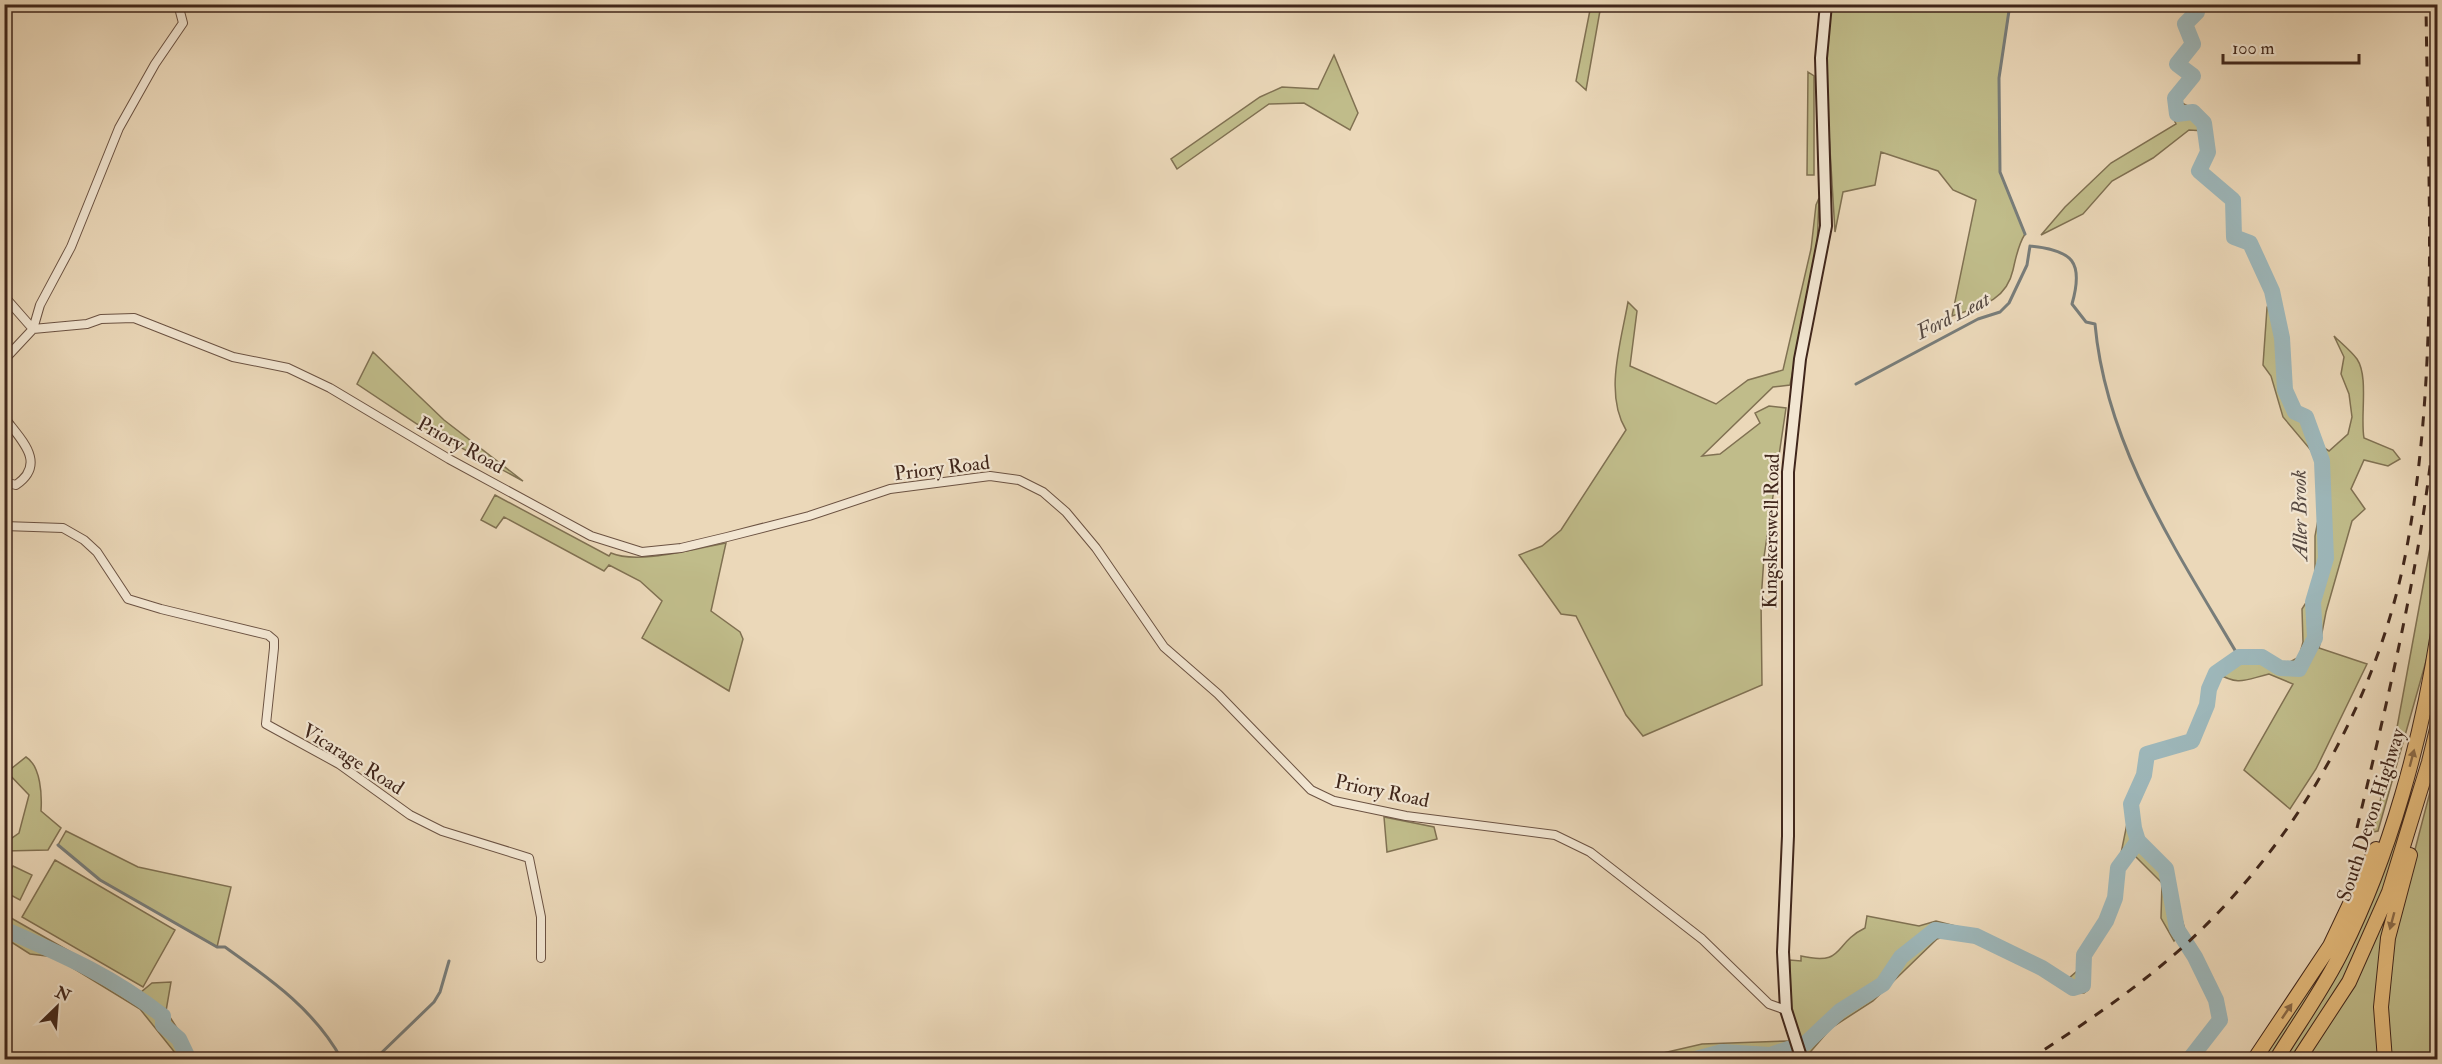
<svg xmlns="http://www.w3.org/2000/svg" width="2442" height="1064" font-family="'IM FELL Double Pica',serif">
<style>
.green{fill:#c0bc8a;stroke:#807152;stroke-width:1.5}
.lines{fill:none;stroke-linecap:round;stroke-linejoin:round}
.stream{stroke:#787d7a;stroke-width:3}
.river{stroke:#9db7ba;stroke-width:16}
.street-casing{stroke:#6b5242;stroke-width:10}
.secondary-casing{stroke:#40261b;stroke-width:14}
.highway-casing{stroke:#40261b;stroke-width:16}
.street{stroke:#f2e6d2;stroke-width:8}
.secondary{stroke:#f2e6d2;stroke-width:10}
.highway{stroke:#e6bc7c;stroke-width:14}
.rail{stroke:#40261b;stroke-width:3;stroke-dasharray:10 10;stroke-linecap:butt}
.oneway{fill:#8b6a47}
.labels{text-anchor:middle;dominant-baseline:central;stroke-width:4.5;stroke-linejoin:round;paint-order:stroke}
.street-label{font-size:20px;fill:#40261b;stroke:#f2e6d2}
.water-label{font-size:21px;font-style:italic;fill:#574a43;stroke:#f2e6d2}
</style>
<rect width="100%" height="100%" fill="#ebd8b9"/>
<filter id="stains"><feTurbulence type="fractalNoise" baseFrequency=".00333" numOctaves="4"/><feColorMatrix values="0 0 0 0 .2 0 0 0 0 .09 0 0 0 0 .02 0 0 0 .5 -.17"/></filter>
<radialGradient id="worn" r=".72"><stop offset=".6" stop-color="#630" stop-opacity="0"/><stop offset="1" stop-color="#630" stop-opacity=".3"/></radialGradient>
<path class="green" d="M1591 5H1601L1586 90 1576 81Z
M1831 5H2010L1999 78 2000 172 2025 234C2018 245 2016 257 2013 270 2006 302 1978 307 1952 316L1976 200 1953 190 1938 171 1881 152 1875 185 1843 192 1835 232 1825 67Z
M1334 55 1358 113 1350 130 1304 103 1269 104 1177 169 1171 159 1260 97 1282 87 1318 89Z
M1808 72 1814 76V175H1807Z
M2175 98C2187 108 2199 108 2208 120L2205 131 2189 130 2153 158 2112 181 2083 214 2041 235 2065 207 2111 163 2176 124 2170 111Z
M1819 198 1817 249 1790 385 1773 387 1702 456 1720 454 1760 423 1755 413 1769 406 1786 408 1764 557 1761 601 1762 685 1643 736 1626 715 1576 616 1561 614 1519 555 1542 546 1561 530 1626 430C1604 394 1621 342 1628 302L1637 311 1630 366 1716 404 1748 380 1783 370 1811 249 1816 205Z
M2272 291 2282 338 2285 390 2295 412 2305 420 2318 444 2329 451 2348 434 2352 417 2349 394 2341 374 2344 357 2334 336C2341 343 2351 351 2357 359 2369 377 2360 417 2364 438L2393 450 2400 459 2388 466 2364 460 2351 489 2365 509 2352 521 2326 612 2319 648 2367 664 2316 769 2290 809 2244 770 2293 684 2269 674C2244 680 2240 686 2216 673 2235 639 2255 655 2286 664L2299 657 2303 642 2302 609 2309 598 2315 572V536L2321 504 2315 455 2283 417 2271 376 2263 365 2267 308Z
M373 352 444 420 523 481 417 424 357 384Z
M495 495 609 556 611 553C638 565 696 548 726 543L711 611 740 632 743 639 729 691 642 638 662 601 640 581 609 565 604 571 504 517 496 528 481 520Z
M2437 510V607L2432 640 2378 831 2373 832 2396 733Z
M26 757C41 766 42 796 41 811L61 828 48 850 5 851V843L19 833 29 795 7 772Z
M2430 792 2437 793 2434 1059 2389 1060 2386 1007 2392 938Z
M2404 794 2414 797 2385 891 2345 978 2292 1059 2282 1060 2335 970Z
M2131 804 2144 838 2166 863 2185 930 2174 941 2161 918 2162 883 2135 856 2118 868Z
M1384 817 1434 827 1437 839 1387 852Z
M66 831 138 867 231 887 217 947 100 880 58 845Z
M55 860 175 930 143 987 22 917Z
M13 866 32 875 20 900 5 892V883Z
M2392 894 2384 939 2382 1059 2303 1060Z
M4 914 141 992 152 983 171 982 166 1011 197 1059H180L140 1009 55 957 30 954 5 938Z
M1867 916 1919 926 1936 921 1983 933 2069 978 2077 971 2084 955 2088 990 2084 993 2073 992 2040 973 1982 945 1949 935 1937 939 1873 1001 1831 1028 1806 1057 1789 1003 1790 960 1801 961V956C1846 966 1832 944 1865 928Z
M2334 947 2315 988 2270 1059 2260 1060Z
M1788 1041 1794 1059H1637L1702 1044Z"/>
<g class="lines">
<path class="stream" d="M2010 4 1999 78 2000 172 2025 234
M2030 246C2073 250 2084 262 2072 304L2086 322 2095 324C2106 447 2178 553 2239 657
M1856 384 1978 319 2000 312 2009 303 2027 265 2030 246
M58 845 100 880 217 947H225C270 979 315 1010 342 1060
M374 1060 434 1002 440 992 449 961"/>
<path class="river" d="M4 929C63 955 112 976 163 1016V1025L179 1039 189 1060
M1692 1060 1722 1052 1770 1055 1806 1043 1840 1011 1883 984 1901 957 1935 930 1976 936 2042 968 2073 988 2083 985 2084 955 2106 921 2115 898 2118 868 2138 841
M2189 1060 2220 1020 2216 1000 2195 957 2177 929 2166 869 2138 841 2134 828 2131 804 2144 775 2147 754 2192 741 2207 705 2209 689 2216 673 2239 657H2262L2280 668 2299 669 2315 638 2313 602 2326 558 2322 461 2306 417 2295 412 2285 390 2282 338 2272 291 2250 243 2234 237 2233 200 2199 171 2208 152 2204 123 2193 112 2177 114 2175 98 2193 76 2177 64 2193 44 2185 24 2197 12 2198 4"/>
<g class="street-casing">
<path id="street" d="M4 296 33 329
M33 329 87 324 101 319 134 318 233 357 288 368 330 388 449 459 591 536 642 552 681 548 727 537 809 516 890 489 990 476 1019 480 1043 492 1066 512 1096 548 1164 647 1218 694 1311 790 1334 801 1406 816 1555 835 1590 852 1702 939 1769 1004 1786 1010
M4 360 33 329 40 305 71 247 119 128 155 64 183 23 178 4
M4 417C20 439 48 463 16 485L4 482
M4 526 63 528 84 540 97 552 128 599 161 609 268 635 274 640V648L266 724 339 764 410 815 442 831 529 858 541 917V958"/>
</g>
<g class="secondary-casing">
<path id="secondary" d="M1802 1060 1786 1010 1783 952 1788 836V472L1800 359 1826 226 1821 58 1826 4"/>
</g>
<g class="highway-casing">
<path id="highway" d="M2254 1060 2330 946 2376 849
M2276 1060C2298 1024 2324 988 2342 951 2390 855 2422 738 2438 633
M2298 1060 2349 982 2389 892 2429 762 2438 725
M2385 1060 2381 1007 2388 938 2410 855"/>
</g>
<use href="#street" class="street"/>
<use href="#secondary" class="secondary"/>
<use href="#highway" class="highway"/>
<path class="rail" d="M2357 828C2392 681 2428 535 2438 383
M2028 1060C2083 1025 2136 989 2184 946 2299 841 2381 694 2408 541 2439 364 2428 183 2426 4"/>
</g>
<defs><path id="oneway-solid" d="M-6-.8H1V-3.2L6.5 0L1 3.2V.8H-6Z" transform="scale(1.5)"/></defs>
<g class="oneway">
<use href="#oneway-solid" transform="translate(2412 758) rotate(-75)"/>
<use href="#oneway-solid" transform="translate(2392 921) rotate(105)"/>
<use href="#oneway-solid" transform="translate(2287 1011) rotate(-56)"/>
</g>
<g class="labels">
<g class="street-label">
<text transform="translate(461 445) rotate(29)">Priory Road</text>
<text transform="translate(942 468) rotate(-7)">Priory Road</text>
<text transform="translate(1771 531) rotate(-89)">Kingskerswell Road</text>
<text transform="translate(353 759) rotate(32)">Vicarage Road</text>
<text transform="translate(1382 791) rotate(12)">Priory Road</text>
<text transform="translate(2371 815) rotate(-72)">South Devon Highway</text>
</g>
<g class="water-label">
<text transform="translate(1953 316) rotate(-27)">Ford Leat</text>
<text transform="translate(2300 515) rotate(-91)">Aller Brook</text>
</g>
</g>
<rect width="2442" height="1064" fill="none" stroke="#ebd8b9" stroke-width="24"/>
<rect x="6" y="6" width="2430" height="1052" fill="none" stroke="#40261b" stroke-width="3"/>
<rect x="12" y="12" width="2418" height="1040" fill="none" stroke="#40261b" stroke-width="1.5"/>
<g transform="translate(57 1007) rotate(25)" stroke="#f2e6d2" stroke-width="4.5" paint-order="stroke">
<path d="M0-4.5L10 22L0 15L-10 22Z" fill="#40261b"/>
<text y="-9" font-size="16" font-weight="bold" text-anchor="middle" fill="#40261b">N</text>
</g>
<path d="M2223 54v9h136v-9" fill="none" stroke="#40261b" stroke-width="3"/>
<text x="2232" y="54" font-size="18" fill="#40261b" stroke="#f2e6d2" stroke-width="4.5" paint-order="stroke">100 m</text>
<rect width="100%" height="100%" filter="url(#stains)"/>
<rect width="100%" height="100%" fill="url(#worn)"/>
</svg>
